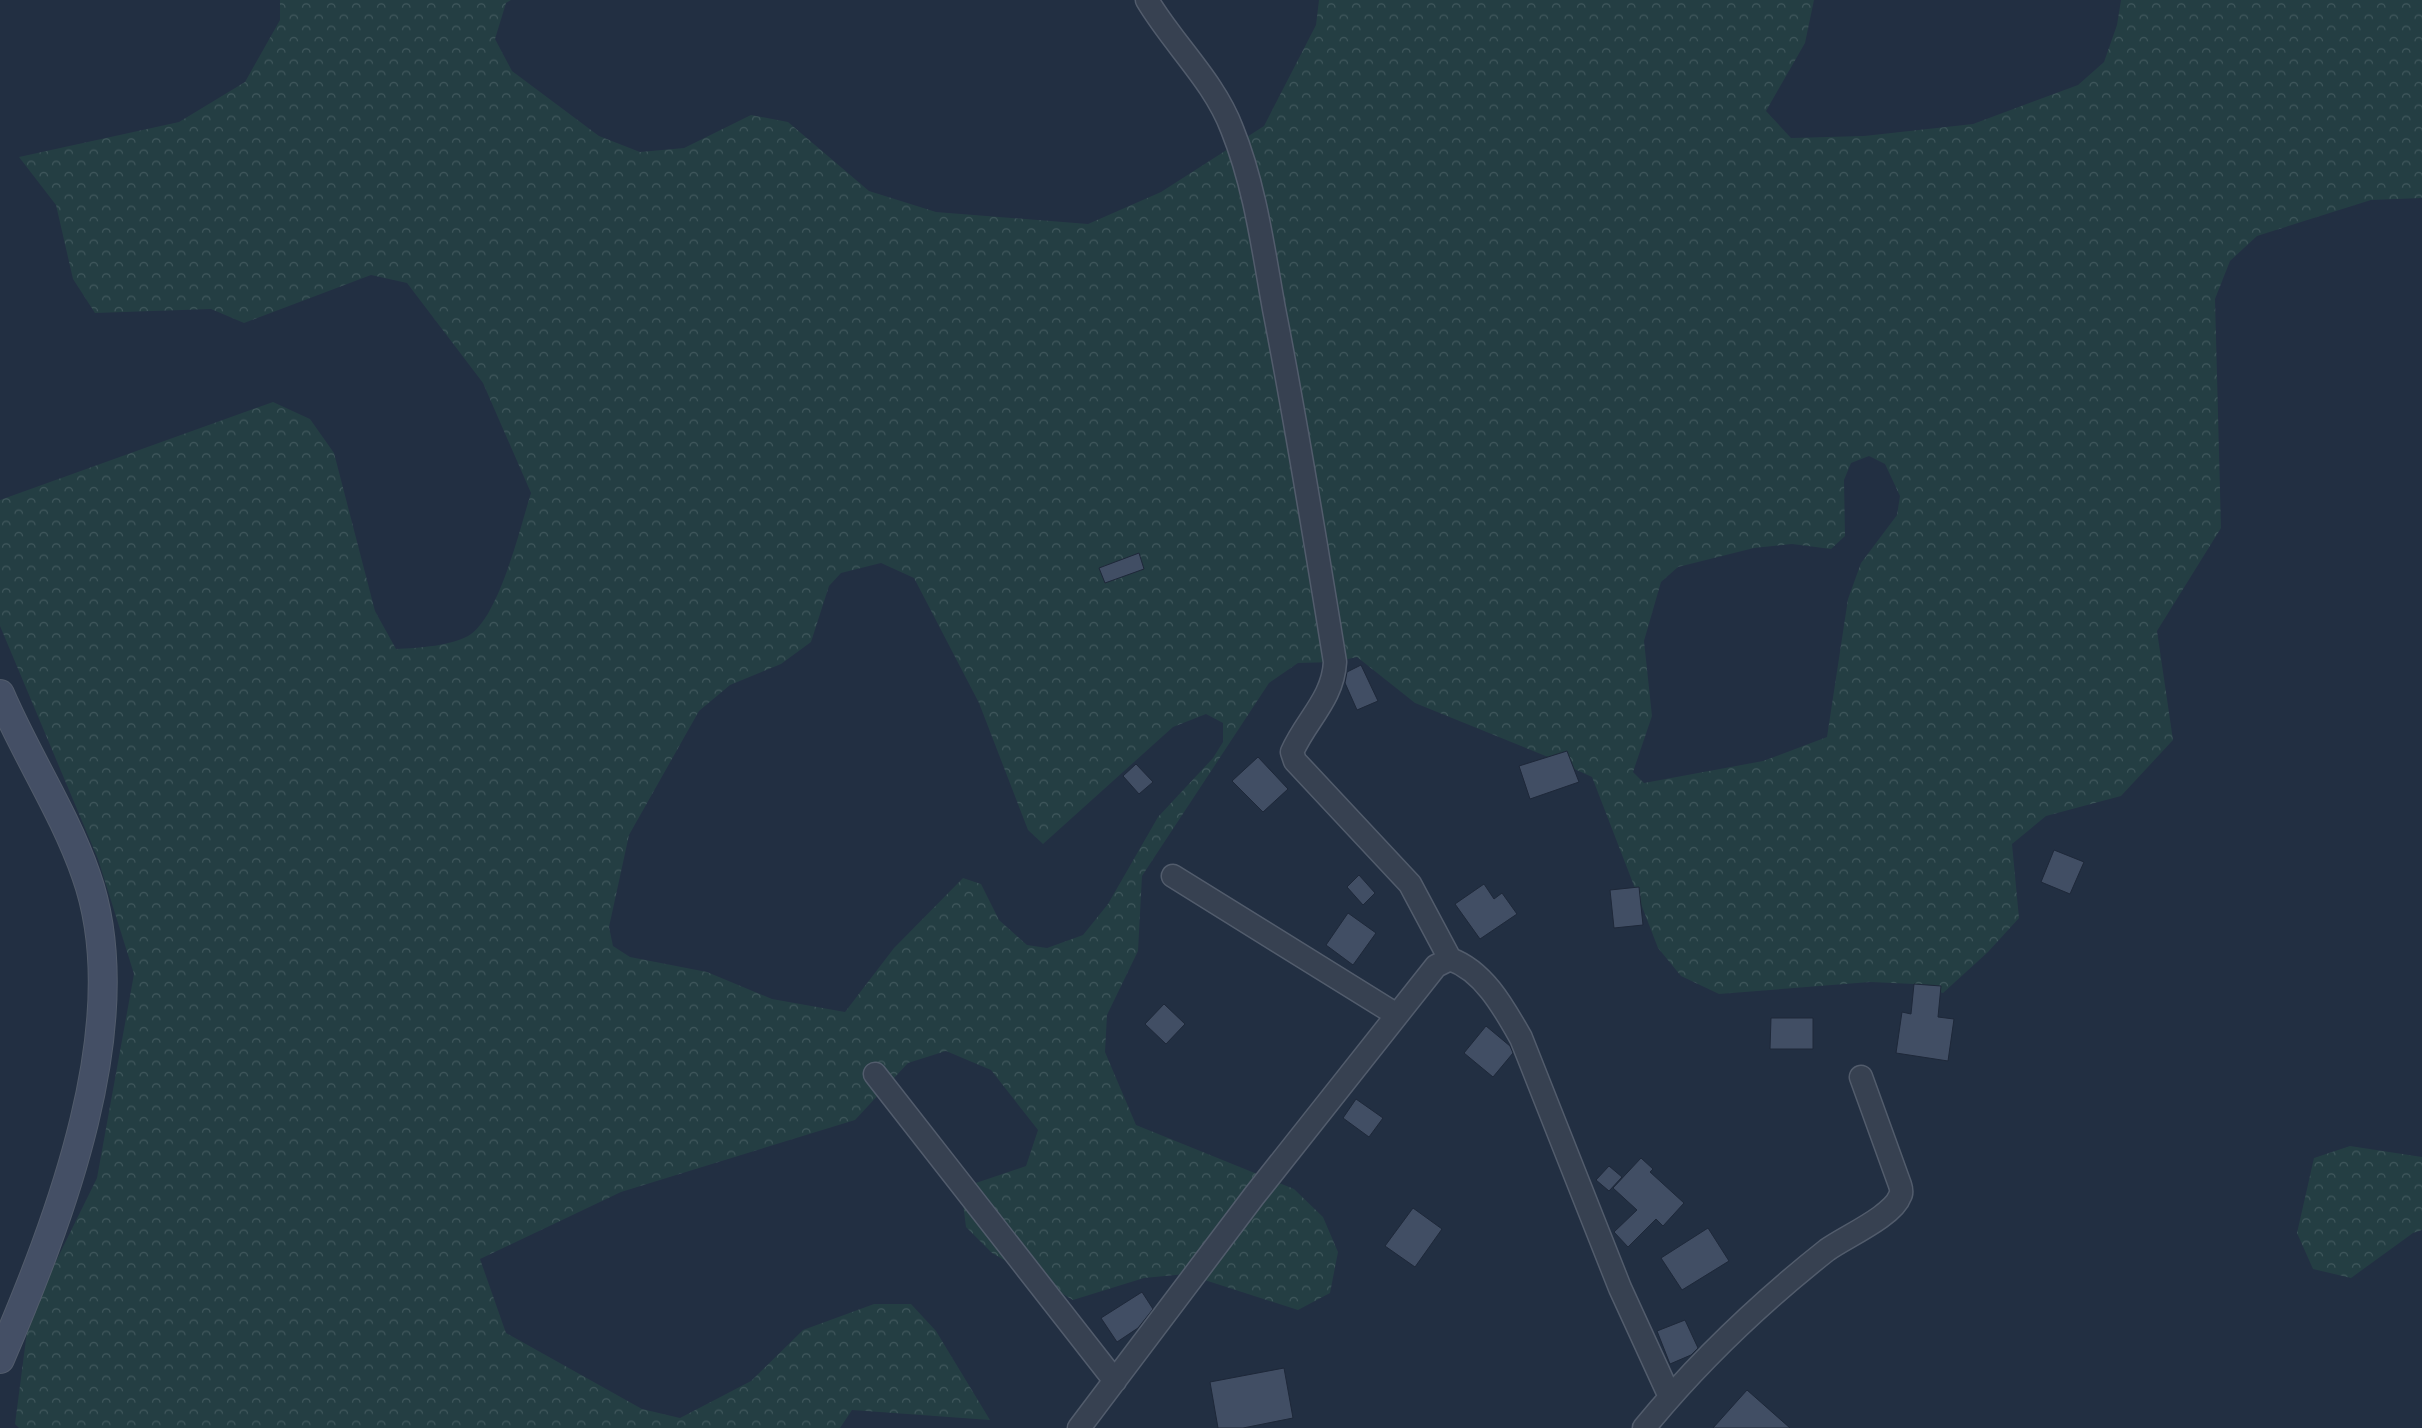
<svg xmlns="http://www.w3.org/2000/svg" width="2422" height="1428" font-family="Montserrat,sans-serif">
<style>
.forest{fill:url(#forest-crowns);fill-rule:evenodd}
.building{fill:#414e64;stroke:#1e2839}
.lines{fill:none;stroke-linecap:round;stroke-linejoin:round}
.street-casing{stroke:#525c6c;stroke-width:25}
.secondary-casing{stroke:#525c6c;stroke-width:30}
.street{stroke:#374151;stroke-width:22}
.secondary{stroke:#444f65;stroke-width:28}
</style>
<defs>
<pattern id="forest-crowns" width="20" height="18" patternUnits="userSpaceOnUse" patternTransform="scale(1.25)"><rect width="20" height="18" fill="#243e43"/><path d="M2 6a3 3 0 1 1 6 0M12 15a3 3 0 1 1 6 0" fill="none" stroke="#41585d"/></pattern>
</defs>
<rect width="100%" height="100%" fill="#222f42"/>
<path class="forest" d="M280 0H511L506 3 495 39 512 71 599 136 640 152 684 148 751 115 788 122 869 191 936 212 1088 224 1161 192 1264 126 1316 25 1319 0H1814L1805 43 1766 111 1791 138 1864 136 1973 124 2078 85 2104 62 2117 25 2121 0H2422V198L2371 200 2257 236 2230 261 2215 299 2221 528 2157 631 2173 740 2121 796 2046 816 2012 844 2019 918 1988 952 1943 993 1914 984 1870 982 1719 994 1681 976 1658 948 1592 777 1548 757 1415 703 1357 657 1335 662 1298 663 1269 683 1142 876 1138 951 1107 1015 1105 1052 1136 1125 1294 1189 1323 1217 1338 1252 1330 1293 1298 1310 1186 1274 1144 1278 1073 1300 992 1253 966 1227 961 1188 1026 1166 1038 1130 991 1070 946 1051 908 1063 855 1120 621 1192 480 1259 506 1333 642 1409 680 1418 751 1381 803 1330 874 1304H911L936 1331 990 1420 852 1410 840 1428H19L15 1424 29 1316 97 1178 134 974 98 859 0 626V500L273 402 310 419 334 453 375 611 396 649C417 648 454 646 471 634 500 613 520 528 531 493L483 383 407 283 371 275 244 323 211 309 95 313 73 279 56 205 19 157 179 122 245 82 280 20ZM1869 456 1885 464 1900 496 1897 515 1861 563 1848 599 1827 737 1763 761 1644 783 1633 772 1652 716 1644 641 1661 582 1678 567 1754 548 1792 544 1831 549 1845 536 1844 480 1851 463ZM881 563 914 578 979 703 1028 830 1043 844 1173 727 1206 714 1223 723V742L1213 758 1158 817 1108 904 1083 935 1047 948 1027 945 999 920 981 884 963 878 894 948 845 1012 772 999 707 972 630 957 613 946 609 927 629 835 699 711 730 685 781 664 811 642 829 586 841 573Z
M2350 1146 2422 1157V1230L2413 1233 2351 1278 2313 1269 2297 1233 2314 1158Z"/>
<path class="building" d="M1139 553 1144 569 1105 583 1099 568Z
M1361 665 1378 701 1357 710 1345 683 1347 672Z
M1567 751 1579 782 1530 799 1519 766Z
M1258 757 1288 789 1263 812 1232 781Z
M1136 764 1153 782 1139 794 1123 776Z
M2054 850 2084 862 2070 894 2041 882Z
M1359 875 1375 893 1363 905 1347 887Z
M1484 884 1494 899 1502 893 1517 914 1480 939 1455 904Z
M1639 887 1643 925 1614 928 1610 890Z
M1348 913 1376 933 1353 965 1326 945Z
M1914 984 1941 986 1938 1017 1954 1019 1948 1061 1896 1053 1902 1012 1911 1014Z
M1164 1004 1185 1024 1166 1044 1145 1024Z
M1771 1018H1813V1049H1770Z
M1486 1026 1510 1046 1513 1053 1493 1077 1464 1053Z
M1356 1099 1383 1118 1369 1137 1343 1118Z
M1641 1158 1653 1169 1650 1172 1684 1203 1663 1226 1656 1219 1628 1247 1614 1232 1637 1210 1613 1188Z
M1609 1166 1622 1177 1609 1191 1596 1180Z
M1413 1208 1442 1229 1415 1267 1385 1246Z
M1708 1228 1729 1261 1682 1290 1661 1258Z
M1142 1292 1153 1309 1138 1328 1117 1342 1101 1318Z
M1685 1320 1698 1348 1691 1355 1670 1364 1657 1331Z
M1284 1368 1293 1418 1243 1428H1218L1210 1382Z
M1747 1390 1790 1428H1713Z"/>
<g class="lines">
<g class="street-casing">
<path id="street" d="M1147 0C1173 44 1214 81 1232 129 1255 186 1263 248 1274 309 1297 426 1316 544 1335 662 1333 699 1306 720 1292 752L1295 761 1410 884 1450 959C1484 971 1504 1008 1521 1038L1620 1288 1670 1397
M1173 876 1397 1015
M875 1074 1115 1381
M1079 1428 1254 1196 1436 966 1450 959
M1644 1428C1698 1362 1760 1303 1827 1250 1845 1237 1893 1216 1900 1196 1902 1193 1901 1188 1900 1185L1861 1077"/>
</g>
<g class="secondary-casing">
<path id="secondary" d="M0 694C26 755 64 812 86 875 138 1021 58 1224 0 1359"/>
</g>
<use href="#street" class="street"/>
<use href="#secondary" class="secondary"/>
</g>
</svg>
